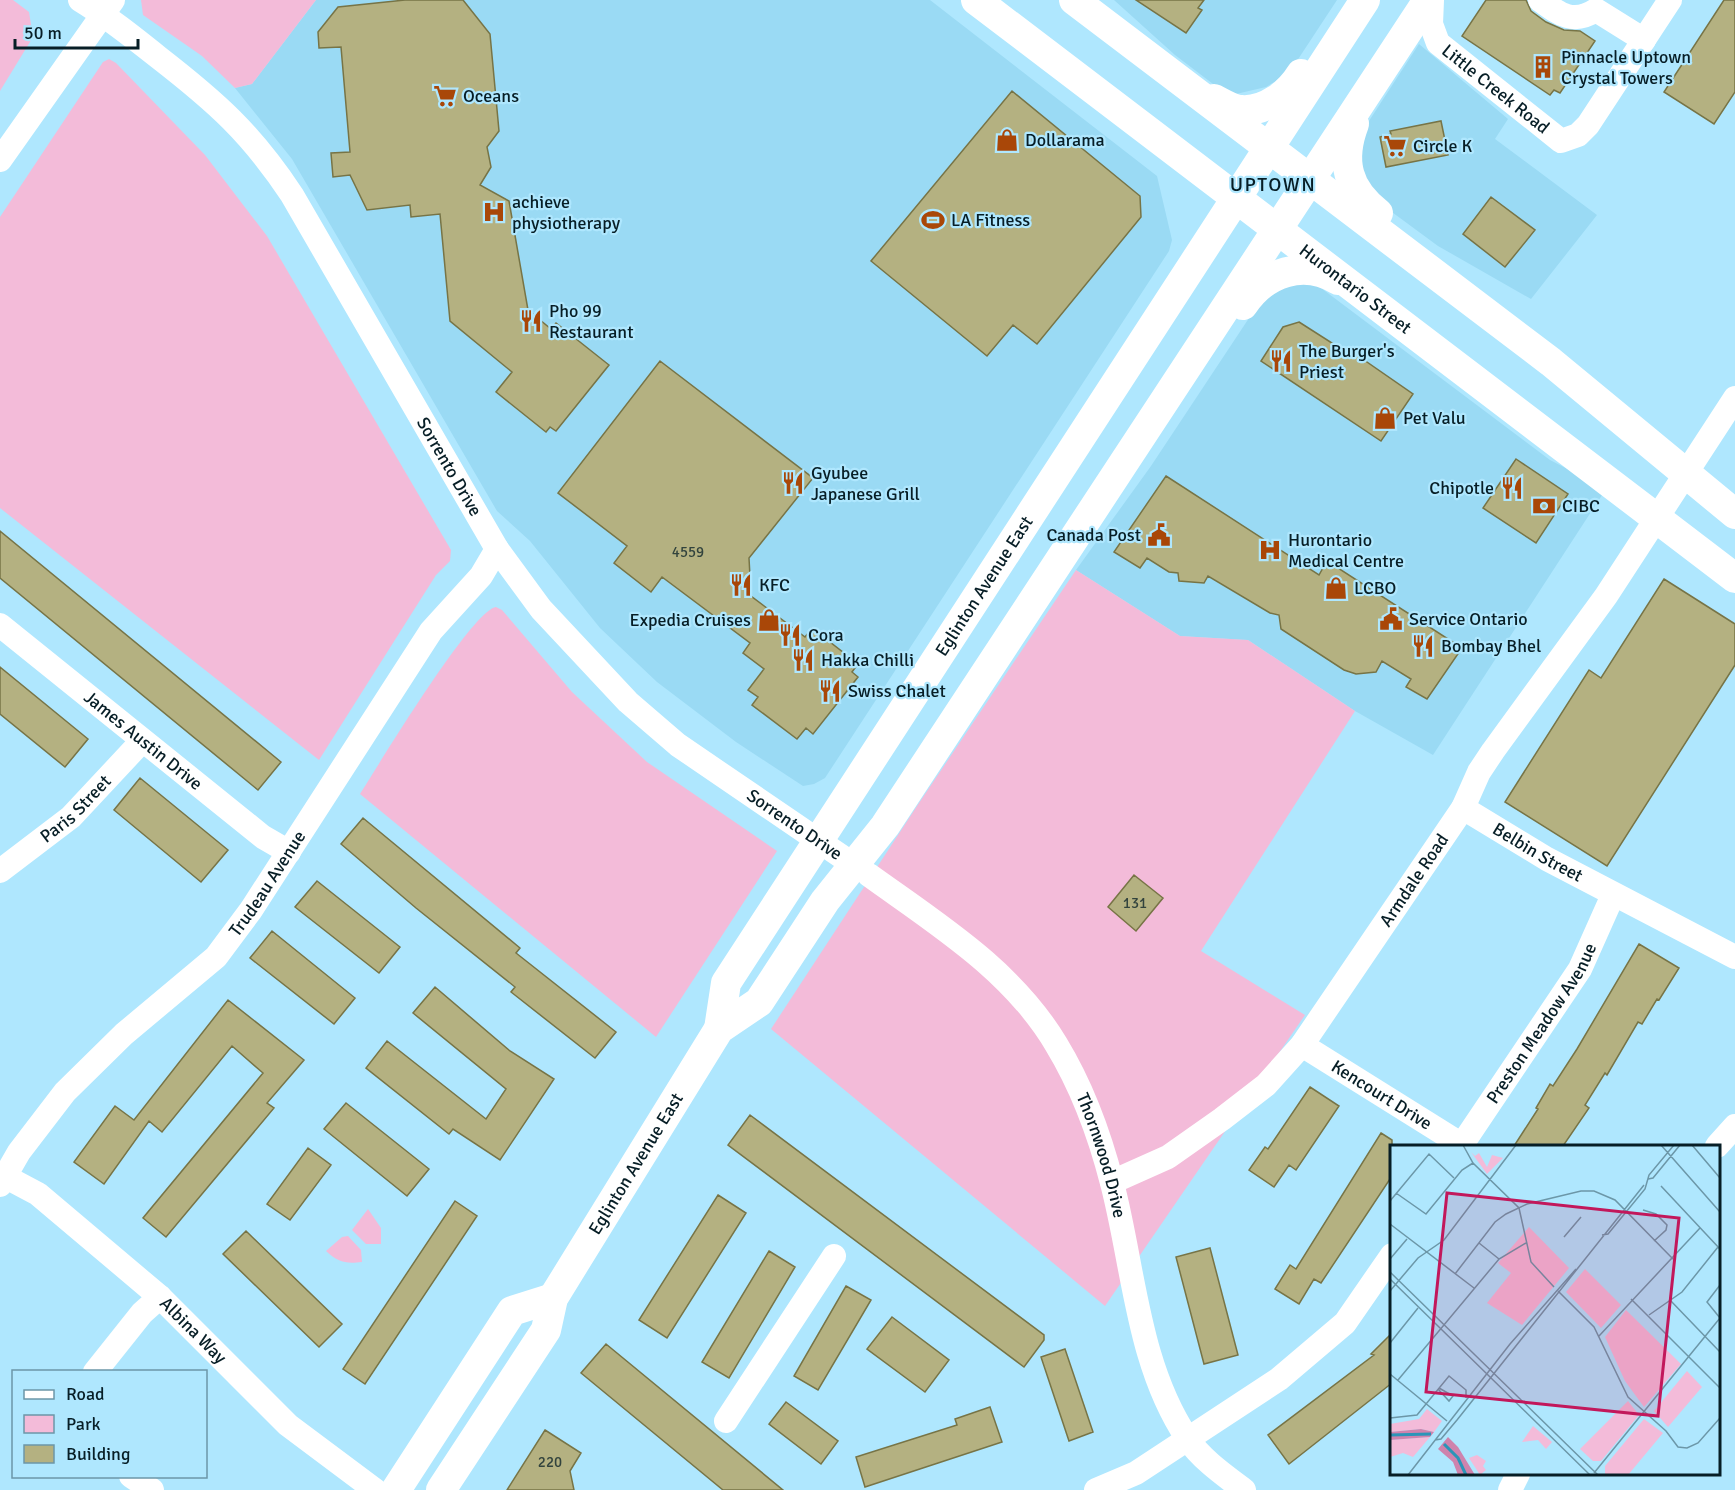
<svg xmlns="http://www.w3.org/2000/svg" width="1735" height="1490" font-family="Signika,sans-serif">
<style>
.built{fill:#9adaf4}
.green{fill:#f3bbd9}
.building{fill:#b4b181;stroke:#777446;stroke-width:1.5}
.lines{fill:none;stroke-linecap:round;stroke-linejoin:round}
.minor{stroke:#fff;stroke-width:24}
.major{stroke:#fff;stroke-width:30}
.labels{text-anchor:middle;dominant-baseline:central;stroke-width:4.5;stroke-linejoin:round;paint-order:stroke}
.number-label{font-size:15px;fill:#32433d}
.poi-label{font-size:18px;fill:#071e26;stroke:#afe7fe;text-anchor:start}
.street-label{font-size:18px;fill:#071e26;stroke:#afe7fe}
.neighbourhood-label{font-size:20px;letter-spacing:1.5px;fill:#071e26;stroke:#afe7fe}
.inset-river{fill:none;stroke:#2a95b8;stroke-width:3}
.inset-road{fill:none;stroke:#6c97a8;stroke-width:1.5}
.view{fill:#c2185b;fill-opacity:0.15;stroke:#c2185b;stroke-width:3}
.inset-edge{fill:none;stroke:#071e26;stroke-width:3}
</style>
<rect width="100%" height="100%" fill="#afe7fe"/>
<path class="built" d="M316 0H930L1157 176 1172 240 1169 251 825 778 814 784 803 786 736 742 657 682 600 628 530 541 497 511 292 159 235 88 252 84Z
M1114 0H1337L1289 73 1266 87 1236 94 1217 87 1175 55Z
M1419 44 1508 119 1495 139 1597 215 1531 299 1438 246 1381 204 1368 186 1360 157 1367 124Z
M1299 284H1313L1321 288 1550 460 1585 478 1604 492 1433 755 1355 711 1248 640 1180 636 1076 570 1151 466 1259 303 1280 289Z"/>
<path class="green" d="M0 0H13L29 12 33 37 0 91Z
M141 0H316L252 84 235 88 202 56 143 15Z
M109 59 116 63 205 155 267 236 451 550 450 561 436 575 319 760 0 508V217L103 62Z
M1076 570 1180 636 1248 640 1355 711 1201 951 1305 1015 1105 1306 771 1029 919 803Z
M496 607 502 610 572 692 647 762 777 851 656 1037 360 794C378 766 472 610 496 607Z
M368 1209 381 1228V1244H366L352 1230Z
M348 1236 361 1250 362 1262C345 1264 338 1262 326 1251L342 1237Z"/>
<path class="building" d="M405 0H463L490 34 499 131 487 147 491 167 480 185 509 201 528 310 551 329 556 323 609 365 556 431 550 427 546 432 496 392 512 372 450 321 440 214 411 217 410 205 367 210 350 175 333 177 331 153 350 152 341 47 319 48 318 32 338 7Z
M1136 0H1204L1198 8 1202 10 1186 33Z
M1486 0H1526L1531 11 1546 22 1564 30 1580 31 1595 41 1560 93 1554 90 1550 95 1462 36Z
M1724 0H1735V92L1714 124 1664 92Z
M1012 91 1140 196 1141 217 1037 344 1013 325 987 356 871 261Z
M1441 121 1448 155 1386 167 1380 137 1391 134 1390 131Z
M1491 197 1535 230 1505 267 1463 234Z
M1299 322 1349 354 1351 351 1413 394 1381 441 1261 361 1283 327Z
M660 361 813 478 749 558 751 596 805 637 812 628 858 664 852 672 858 677 813 734 806 728 797 739 752 705 758 697 748 690 764 669 743 653 750 643 662 577 651 592 614 563 627 546 558 493Z
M1516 459 1568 494 1536 543 1483 508Z
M1166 476 1319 575 1323 568 1335 566 1462 648 1427 699 1406 687 1411 679 1382 661 1376 672 1356 674 1344 670 1281 629 1279 615 1270 613 1208 576 1204 583 1179 581 1178 573 1169 572 1147 558 1140 568 1114 552Z
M0 531 281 762 258 790 0 578Z
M1664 579 1735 624V665L1607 866 1505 802 1589 670 1601 678Z
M0 667 88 739 65 767 0 714Z
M140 778 228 850 201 882 114 810Z
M363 818 520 948 516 953 616 1032 595 1058 511 992 515 987 416 908 341 844Z
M1134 875 1163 898 1136 931 1108 907Z
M317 881 400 947 379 973 295 907Z
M272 931 355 998 334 1024 250 958Z
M1639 944 1679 968 1659 1000 1657 999 1642 1024 1638 1022 1607 1075 1605 1073 1585 1105 1589 1108 1563 1146H1514L1538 1109 1536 1108 1550 1084 1553 1086 1577 1049Z
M435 987 510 1051 554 1079 500 1160 453 1129 449 1134 366 1068 387 1041 486 1119 506 1089 413 1013Z
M228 1000 304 1060 267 1103 274 1108 166 1237 143 1218 263 1073 232 1046 162 1132 149 1121 104 1184 74 1162 115 1106 134 1120Z
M1310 1087 1339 1106 1296 1170 1289 1165 1274 1187 1249 1170 1265 1147 1268 1149Z
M346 1103 429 1169 407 1196 324 1129Z
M750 1115 1044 1335V1340L1024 1367 728 1145Z
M1381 1133 1392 1140V1176L1321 1283 1314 1279 1299 1304 1275 1289 1290 1265 1296 1269Z
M308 1148 331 1165 290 1220 267 1204Z
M718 1195 746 1213 667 1338 639 1320Z
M455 1201 477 1216 365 1384 343 1369Z
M246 1231 342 1324 319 1347 223 1254Z
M1210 1248 1238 1355 1204 1364 1176 1257Z
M769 1251 795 1267 729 1378 702 1362Z
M846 1286 871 1300 818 1390 794 1376Z
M892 1317 949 1360 925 1392 867 1349Z
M1392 1333V1383L1289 1464 1268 1435 1374 1355 1371 1354Z
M606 1344 783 1490H723L581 1373Z
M1065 1349 1093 1432 1069 1441 1041 1357Z
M786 1402 838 1441 821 1464 769 1424Z
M990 1407 1002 1442 865 1487 856 1457 957 1425 955 1419Z
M545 1430 581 1453 570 1471 574 1490H507Z"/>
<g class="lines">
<g class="minor">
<path id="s1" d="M80 0C108 17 133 37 158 57 216 102 251 133 292 195L497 549 541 609 628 702 678 745 854 865"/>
<path id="s2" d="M1432 0 1431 24 1438 43 1561 141 1578 135 1588 125 1670 0"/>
<path d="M1540 0C1559 14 1573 25 1596 10L1644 40"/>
<path d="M0 160 113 0"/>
<path id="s3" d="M0 625 263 837 289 852"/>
<path id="s4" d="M1463 808 1547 859 1735 957"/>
<path id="s5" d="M0 871 71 817 142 741"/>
<path id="s6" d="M869 875C937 924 1012 970 1056 1044 1081 1085 1100 1136 1112 1183 1134 1267 1137 1363 1187 1438 1201 1459 1224 1475 1244 1490"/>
<path id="s7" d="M1302 1045 1462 1145"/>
<path id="s8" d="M1461 1146 1580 969 1613 895"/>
<path d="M1717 1146 1735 1126"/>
<path id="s9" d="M6 1177 38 1194 160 1297 288 1425 375 1490"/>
<path id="s10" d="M1112 1182 1168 1157 1222 1119 1266 1085 1302 1045 1463 808 1479 772 1493 751 1606 596 1735 398"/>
<path id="s11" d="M0 1185 19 1152 65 1092 124 1034 216 957 251 910 431 631 481 576 497 549"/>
<path d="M95 1372 142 1313 160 1297"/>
<path d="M726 1421 834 1256"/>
<path d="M131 1476 152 1490"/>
<path d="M1096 1490 1136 1473 1279 1379 1345 1323 1392 1255"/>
<path d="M1510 1490 1518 1474"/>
</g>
<g class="major">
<path id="s12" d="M976 0 1735 578"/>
<path d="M1074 0 1551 362 1735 514"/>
<path d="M1214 99C1222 103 1233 110 1241 110 1266 112 1289 93 1301 74"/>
<path d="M1354 124C1340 161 1347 189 1378 213"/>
<path d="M1243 305C1265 272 1304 259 1338 280"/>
<path id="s13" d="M719 1029 726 983 1365 0"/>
<path d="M396 1490 512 1311 553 1298"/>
<path id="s14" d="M441 1490 546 1330 553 1298 719 1029 759 1002 825 901 885 826 1428 0"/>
</g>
</g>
<defs>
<g id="building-bare" transform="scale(1.8)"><path d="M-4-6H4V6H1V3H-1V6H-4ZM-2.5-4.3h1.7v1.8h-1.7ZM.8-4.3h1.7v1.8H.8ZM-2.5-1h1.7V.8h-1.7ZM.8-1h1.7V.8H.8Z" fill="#a94708" stroke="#afe7fe" stroke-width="2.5" paint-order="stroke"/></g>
<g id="supermarket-bare" transform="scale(1.8)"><path d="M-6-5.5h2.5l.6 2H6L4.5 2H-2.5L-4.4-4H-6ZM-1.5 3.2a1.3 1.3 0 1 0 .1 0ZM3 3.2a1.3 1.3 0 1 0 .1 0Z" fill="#a94708" stroke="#afe7fe" stroke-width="2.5" paint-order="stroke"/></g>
<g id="shop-bare" transform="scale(1.8)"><path d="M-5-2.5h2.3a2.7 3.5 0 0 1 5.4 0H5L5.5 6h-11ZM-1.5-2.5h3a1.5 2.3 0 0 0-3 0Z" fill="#a94708" stroke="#afe7fe" stroke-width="2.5" paint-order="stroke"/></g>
<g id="hospital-bare" transform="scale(1.8)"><path d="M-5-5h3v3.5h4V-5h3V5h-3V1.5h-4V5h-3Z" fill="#a94708" stroke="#afe7fe" stroke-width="2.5" paint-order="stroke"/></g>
<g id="stadium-bare" transform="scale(1.8)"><path d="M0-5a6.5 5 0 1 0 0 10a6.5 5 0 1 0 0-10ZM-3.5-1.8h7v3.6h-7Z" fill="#a94708" stroke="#afe7fe" stroke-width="2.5" paint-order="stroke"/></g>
<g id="restaurant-bare" transform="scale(1.8)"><path d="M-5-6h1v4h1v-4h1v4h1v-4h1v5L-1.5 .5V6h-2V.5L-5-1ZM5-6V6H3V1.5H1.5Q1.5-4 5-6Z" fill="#a94708" stroke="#afe7fe" stroke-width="2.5" paint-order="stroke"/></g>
<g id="bank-bare" transform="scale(1.8)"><path d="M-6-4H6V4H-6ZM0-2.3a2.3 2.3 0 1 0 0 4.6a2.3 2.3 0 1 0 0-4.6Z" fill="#a94708" stroke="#afe7fe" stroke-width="2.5" paint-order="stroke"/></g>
<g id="civic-bare" transform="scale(1.8)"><path d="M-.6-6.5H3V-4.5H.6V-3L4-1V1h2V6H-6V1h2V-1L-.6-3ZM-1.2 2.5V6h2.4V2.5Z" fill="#a94708" stroke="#afe7fe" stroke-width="2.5" paint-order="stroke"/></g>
</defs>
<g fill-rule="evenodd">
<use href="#building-bare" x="1543" y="67"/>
<use href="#supermarket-bare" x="445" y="96"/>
<use href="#shop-bare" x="1007" y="140"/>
<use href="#supermarket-bare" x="1395" y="146"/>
<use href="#hospital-bare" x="494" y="212"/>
<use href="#stadium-bare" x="933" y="220"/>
<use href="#restaurant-bare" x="531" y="321"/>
<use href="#restaurant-bare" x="1281" y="361"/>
<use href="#shop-bare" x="1385" y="418"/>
<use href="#restaurant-bare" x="793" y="483"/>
<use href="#restaurant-bare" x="1512" y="488"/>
<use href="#bank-bare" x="1544" y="506"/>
<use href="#civic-bare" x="1159" y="535"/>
<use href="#hospital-bare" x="1270" y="550"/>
<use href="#restaurant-bare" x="741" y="585"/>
<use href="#shop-bare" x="1336" y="588"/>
<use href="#civic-bare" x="1391" y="619"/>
<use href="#shop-bare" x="769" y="620"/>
<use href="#restaurant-bare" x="790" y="635"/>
<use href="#restaurant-bare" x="1423" y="646"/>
<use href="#restaurant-bare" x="803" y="660"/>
<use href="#restaurant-bare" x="830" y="691"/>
</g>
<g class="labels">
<g class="number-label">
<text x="688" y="552">4559</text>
<text x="1135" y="903">131</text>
<text x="550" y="1462">220</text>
</g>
<g class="poi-label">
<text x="1561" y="57">Pinnacle Uptown<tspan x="1561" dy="21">Crystal Towers</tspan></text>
<text x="463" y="96">Oceans</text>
<text x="1025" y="140">Dollarama</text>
<text x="1413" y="146">Circle K</text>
<text x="512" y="202">achieve<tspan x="512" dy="21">physiotherapy</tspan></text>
<text x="951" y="220">LA Fitness</text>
<text x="549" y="311">Pho 99<tspan x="549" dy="21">Restaurant</tspan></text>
<text x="1299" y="351">The Burger's<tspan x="1299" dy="21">Priest</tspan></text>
<text x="1403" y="418">Pet Valu</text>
<text x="811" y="473">Gyubee<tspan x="811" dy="21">Japanese Grill</tspan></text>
<text x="1494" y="488" text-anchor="end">Chipotle</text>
<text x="1562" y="506">CIBC</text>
<text x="1141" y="535" text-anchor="end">Canada Post</text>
<text x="1288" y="540">Hurontario<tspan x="1288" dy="21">Medical Centre</tspan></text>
<text x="759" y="585">KFC</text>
<text x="1354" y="588">LCBO</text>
<text x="1409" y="619">Service Ontario</text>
<text x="751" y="620" text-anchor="end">Expedia Cruises</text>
<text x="808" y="635">Cora</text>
<text x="1441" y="646">Bombay Bhel</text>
<text x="821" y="660">Hakka Chilli</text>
<text x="848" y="691">Swiss Chalet</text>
</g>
<g class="street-label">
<text stroke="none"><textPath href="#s2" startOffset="118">Little Creek Road</textPath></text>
<text stroke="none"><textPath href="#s12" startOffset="477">Hurontario Street</textPath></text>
<text stroke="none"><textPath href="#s1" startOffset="604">Sorrento Drive</textPath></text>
<text stroke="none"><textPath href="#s13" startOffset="520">Eglinton Avenue East</textPath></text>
<text stroke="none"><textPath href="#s3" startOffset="184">James Austin Drive</textPath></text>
<text stroke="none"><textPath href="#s5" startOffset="98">Paris Street</textPath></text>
<text stroke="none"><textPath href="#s1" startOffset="1108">Sorrento Drive</textPath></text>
<text stroke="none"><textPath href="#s4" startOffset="87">Belbin Street</textPath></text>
<text stroke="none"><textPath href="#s10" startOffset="436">Armdale Road</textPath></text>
<text stroke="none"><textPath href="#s11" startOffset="406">Trudeau Avenue</textPath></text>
<text stroke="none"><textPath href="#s8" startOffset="147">Preston Meadow Avenue</textPath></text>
<text stroke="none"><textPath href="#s7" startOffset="94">Kencourt Drive</textPath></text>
<text stroke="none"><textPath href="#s6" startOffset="375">Thornwood Drive</textPath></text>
<text stroke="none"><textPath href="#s14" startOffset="382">Eglinton Avenue East</textPath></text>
<text stroke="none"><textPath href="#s9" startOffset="243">Albina Way</textPath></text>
</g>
<g class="neighbourhood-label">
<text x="1273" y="184">UPTOWN</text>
</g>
</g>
<g transform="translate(1390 1145)">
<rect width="330" height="330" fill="#afe7fe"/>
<path d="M81 7 85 11 89 8 97 22 102 10 113 13 97 29ZM139 82 179 123 132 180 97 158 121 128 108 118ZM195 124 231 160 211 183 176 147ZM236 165 291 219 254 262 235 236 215 192ZM297 226 312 242 278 282 264 266ZM238 256 249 270 211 316H203L190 304ZM37 264 52 276 44 287 31 284 0 287V279L29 274ZM254 274 273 288 238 330H215V321ZM143 281 162 297 156 304 148 295 132 297ZM40 292 23 312 13 308 0 312V295ZM87 310 96 316 93 321 96 325 90 330 79 313Z" fill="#f3bbd9"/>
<path d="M31 284 44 287 40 292 0 295V287ZM58 292 68 302 85 330H68L63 317 48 304Z" fill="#ce83ad"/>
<path class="inset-river" d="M0 290 41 289M54 299 68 313 76 330"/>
<path class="inset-road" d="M73 0 83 18 129 63 141 117 164 142M271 0 330 67M302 0 330 33M258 34 263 33 290 0M271 41 330 104M6 48 36 69 72 25 83 18M0 56 39 9 64 33M253 65 266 69 277 80 276 85 264 96M0 79 84 143M212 90 218 89 255 44 259 30 284 0M174 92 191 72M89 98 109 114M0 114 17 94M0 127 208 330M65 129 105 77 116 69 137 59 191 46H204L225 55 283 114M0 134 200 330M330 140 317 157 330 173M0 146 28 113 54 95 126 0M168 146 204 182 238 252 276 286 288 302 297 303 308 298 330 273M241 154 330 243M280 155 330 207M259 170 292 147 328 102M209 191 310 83M0 198 28 163M0 229 57 276M8 235 109 114 136 98M48 244 59 256 63 251 49 243M0 273 27 270 59 231 76 245V253M45 295 51 294 67 275 254 40M204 328 330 173M18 330 120 199 186 124"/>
<path class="view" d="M57 48 289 73 268 271 36 247Z"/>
<rect width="330" height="330" class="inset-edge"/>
</g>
<rect x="12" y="1370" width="195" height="108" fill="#afe7fe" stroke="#6c97a8" stroke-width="1.5"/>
<rect x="24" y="1390" width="30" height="9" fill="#ffffff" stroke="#6c97a8" stroke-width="1.5"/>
<text x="66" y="1400" font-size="18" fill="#071e26">Road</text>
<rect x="24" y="1415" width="30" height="18" fill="#f3bbd9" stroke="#6c97a8" stroke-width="1.5"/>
<text x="66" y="1430" font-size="18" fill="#071e26">Park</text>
<rect x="24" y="1445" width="30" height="18" fill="#b4b181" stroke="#6c97a8" stroke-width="1.5"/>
<text x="66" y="1460" font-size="18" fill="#071e26">Building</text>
<path d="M15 39v9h123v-9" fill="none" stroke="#071e26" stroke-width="3"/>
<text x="24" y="39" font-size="18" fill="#071e26" stroke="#afe7fe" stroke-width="4.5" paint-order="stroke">50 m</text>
</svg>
